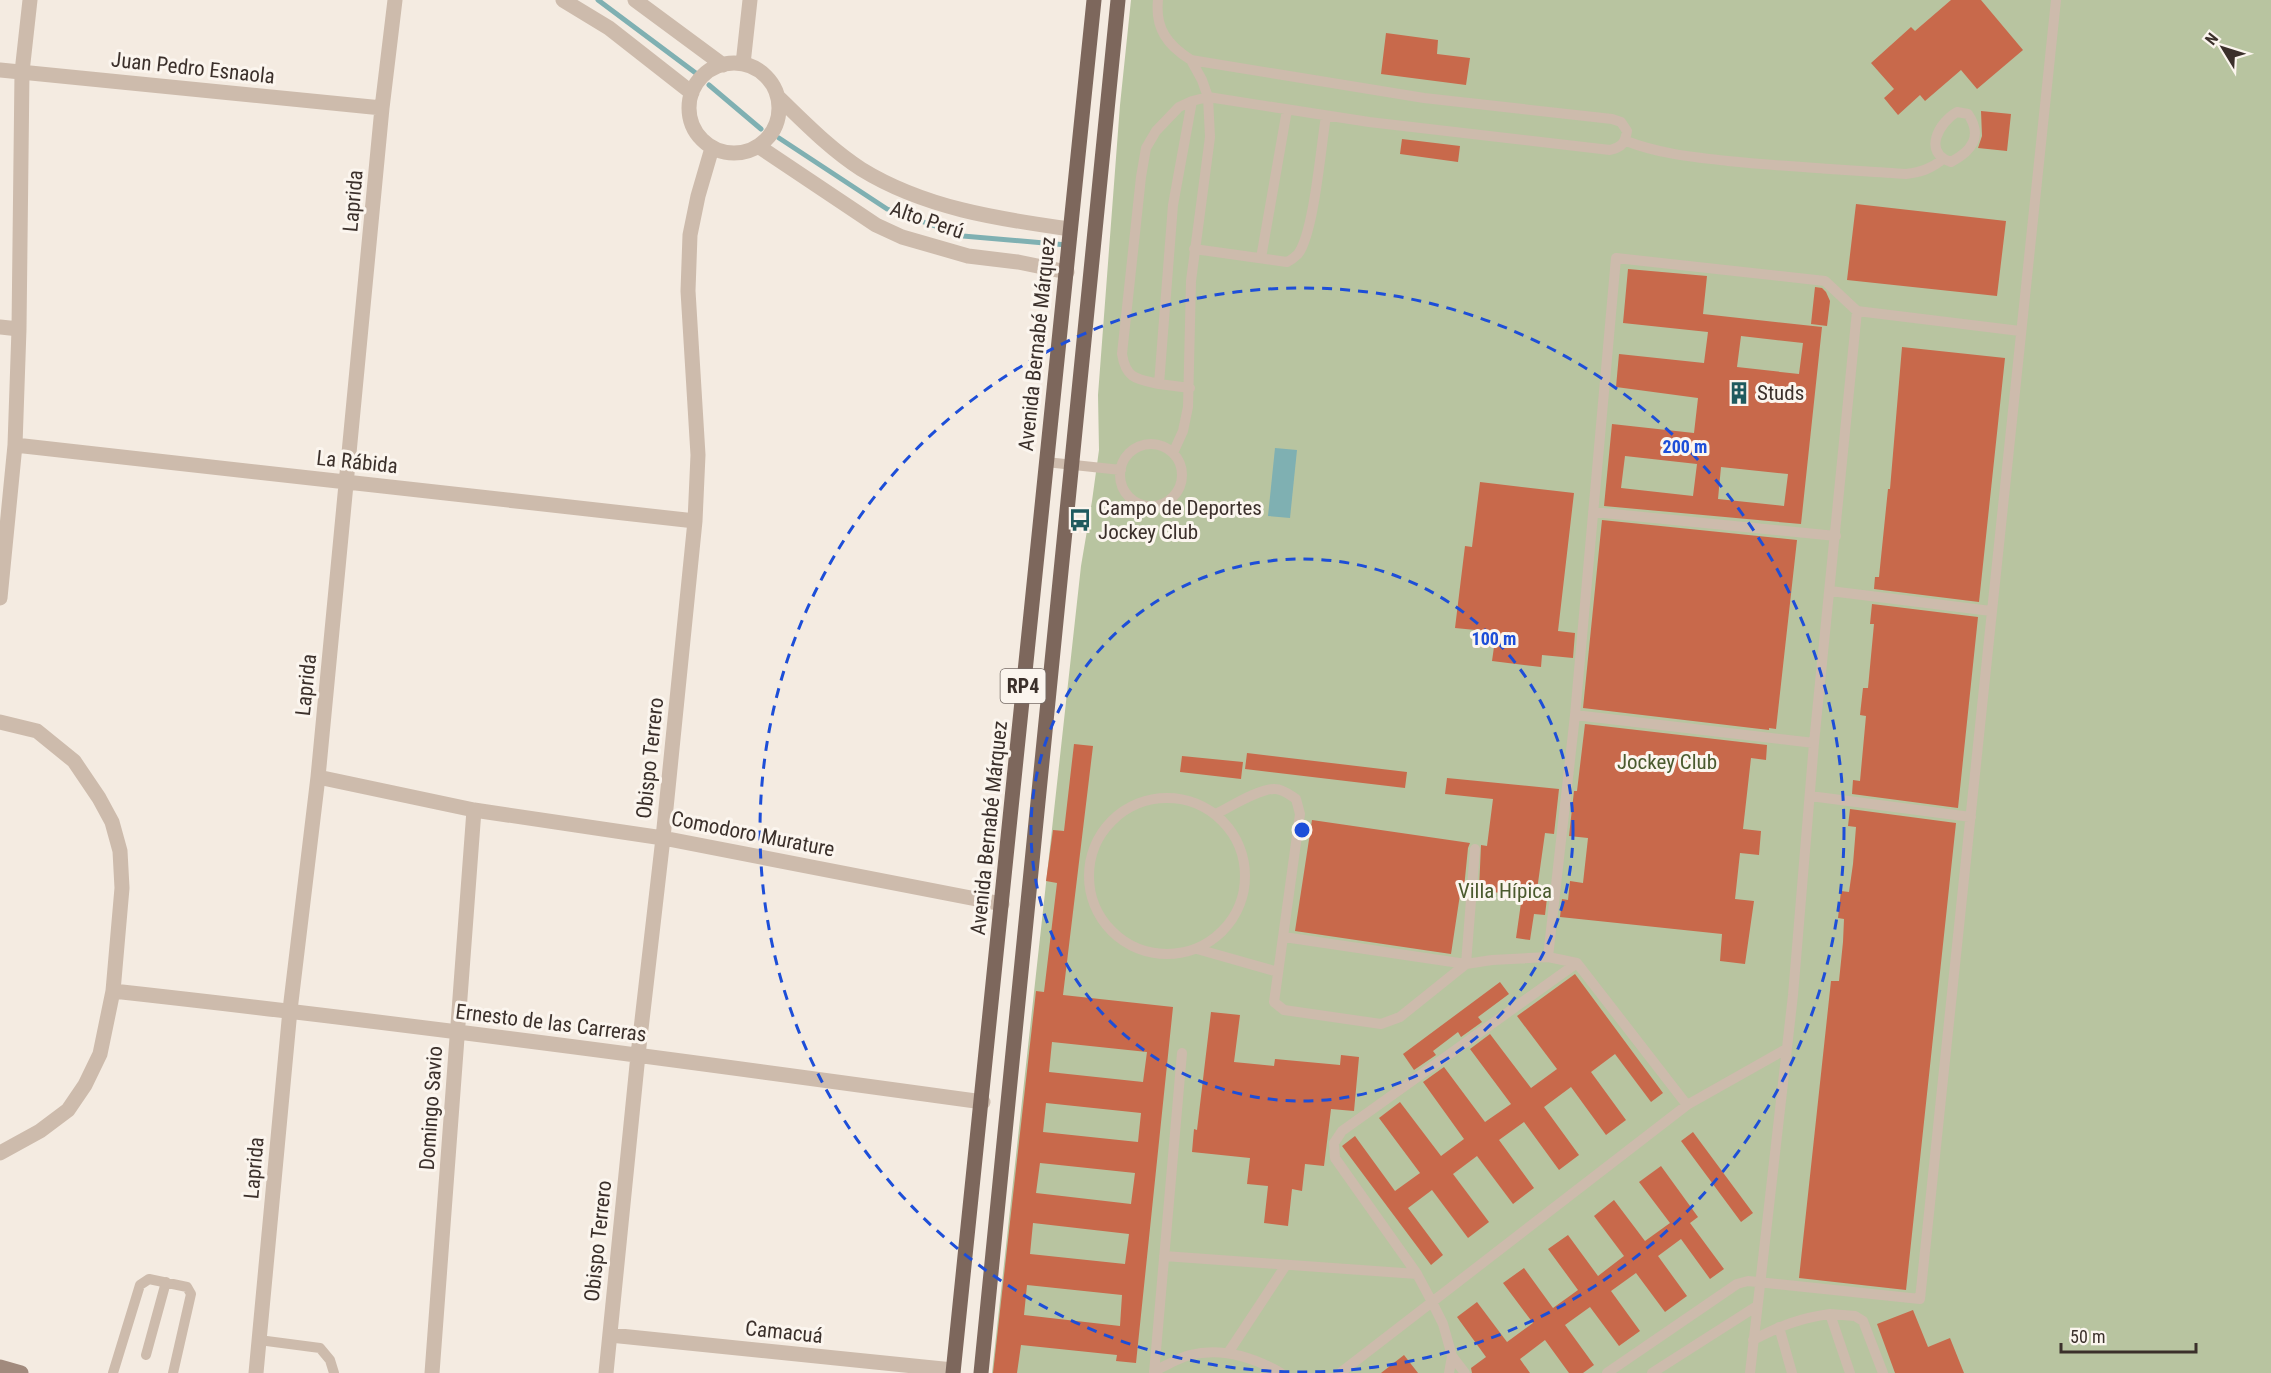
<svg xmlns="http://www.w3.org/2000/svg" width="2271" height="1373" font-family="'Roboto Condensed',sans-serif">
<style>
.green{fill:#b8c4a0}
.water{fill:#7fb0b2}
.lines{fill:none;stroke-linecap:round;stroke-linejoin:round}
.stream{stroke:#7fb0b2;stroke-width:5}
.building{fill:#c8694b;fill-rule:evenodd}
.lane{stroke:#cdbbac;stroke-width:10}
.street{stroke:#cdbbac;stroke-width:15}
.secondary{stroke:#a18a7d;stroke-width:15}
.primary{stroke:#7d675c;stroke-width:15}
.ring{fill:none;stroke:#1d4ed8;stroke-width:3;stroke-dasharray:10 8}
.labels{text-anchor:middle;dominant-baseline:central;stroke-width:6;stroke-linejoin:round;paint-order:stroke}
.shield{fill:#fbf5ee;stroke:#756b66;stroke-width:1.5}
.shield-label{font-size:20px;font-weight:bold;fill:#3b302b}
.street-label{font-size:21px;fill:#3b302b;stroke:#fbf5ee}
.poi-label{font-size:21px;fill:#3b302b;stroke:#fbf5ee;text-anchor:start}
.park-label{font-size:21px;fill:#4a5a2e;stroke:#fbf5ee}
.centre{fill:#1d4ed8;stroke:#fbf5ee;stroke-width:3}
.ring-label{font-size:18px;text-anchor:middle;font-weight:bold;fill:#1d4ed8;stroke:#fbf5ee;stroke-width:6;stroke-linejoin:round;paint-order:stroke}
</style>
<rect width="100%" height="100%" fill="#f4ebe1"/>
<path class="green" d="M1131 0H2271V1373H992L1081 566 1092 501 1099 450 1098 395 1120 105Z"/>
<path class="water" d="M1275 448 1297 450 1290 518 1268 516Z"/>
<g class="lines">
<path class="stream" d="M598 0 697 74
M709 85 761 129
M779 138 887 209 963 236 1067 245"/>
</g>
<path class="building" d="M1951 0H1981L2023 50 1977 89 1961 70 1925 101 1920 95 1898 115 1884 98 1894 89 1871 63 1911 27 1915 31Z
M1386 33 1438 40 1437 54 1470 58 1466 85 1381 74Z
M1981 111 2011 114 2007 151 1978 148 1982 136Z
M1402 139 1460 146 1458 162 1400 154Z
M1856 204 2006 221 1997 296 1847 280Z
M1628 269 1707 276 1703 314 1822 327 1801 524 1604 506 1612 424 1694 433 1698 398 1616 387 1619 354 1704 363 1708 332 1623 323ZM1741 336 1803 343 1799 374 1737 367ZM1625 456 1697 464 1693 496 1621 488ZM1721 467 1788 474 1784 506 1718 499Z
M1815 287 1822 288 1826 292 1830 301 1827 326 1811 324Z
M1902 347 2005 358 1979 602 1874 589 1875 577H1879L1888 489H1890Z
M1480 482 1574 493 1558 631 1575 633 1573 658 1542 655 1541 667 1492 661 1494 647 1484 646 1486 631 1455 628 1465 546 1472 547Z
M1602 520 1797 540 1776 729 1769 728V730L1583 708Z
M1872 604 1978 617 1958 808 1852 794 1853 780 1860 781 1866 716 1860 715 1863 688H1868L1874 624H1870Z
M1585 724 1767 745 1766 760 1751 758 1743 829 1761 831 1759 855 1740 853 1735 899 1754 901 1745 964 1720 961 1722 934 1560 917 1562 899 1568 900 1570 881 1583 883 1588 838 1569 836 1574 791H1577Z
M1074 744 1093 746 1063 995 1173 1007 1136 1363 1116 1361 1117 1355 1021 1345 1017 1373H993L1036 991 1044 992 1057 883 1046 881 1053 830 1064 831ZM1052 1042 1147 1052 1143 1082 1049 1072ZM1046 1103 1141 1113 1138 1142 1043 1132ZM1040 1163 1135 1173 1131 1204 1036 1193ZM1033 1223 1129 1234 1125 1264 1030 1254ZM1027 1285 1122 1295 1120 1326 1024 1315Z
M1247 753 1407 772 1405 788 1245 769Z
M1182 756 1243 762 1241 779 1180 772Z
M1447 778 1559 789 1554 834 1545 833 1536 897 1547 898 1545 915 1534 914 1530 940 1516 938 1522 896 1479 890 1481 845 1487 846 1493 799 1445 794Z
M1850 809 1956 823 1906 1290 1799 1278 1831 981H1839L1843 942 1844 919 1838 918 1841 891 1849 892 1853 864 1856 827 1848 826Z
M1312 820 1470 843 1468 848 1464 888H1461L1451 954 1295 931Z
M1575 974 1663 1093 1651 1102 1615 1054 1591 1072 1626 1120 1606 1135 1571 1087 1544 1107 1579 1155 1559 1170 1524 1122 1499 1140 1534 1188 1513 1204 1477 1156 1453 1174 1489 1222 1468 1238 1432 1190 1408 1208 1443 1255 1431 1265 1342 1146 1355 1136 1395 1191 1420 1173 1379 1118 1400 1102 1441 1156 1464 1139 1423 1082 1444 1067 1485 1122 1511 1104 1470 1049 1490 1034 1531 1088 1557 1069 1517 1016Z
M1500 982 1509 994 1478 1017 1482 1022 1461 1037 1458 1032 1433 1051 1436 1055 1414 1070 1403 1054Z
M1211 1012 1240 1015 1234 1062 1274 1066 1275 1059 1340 1065 1341 1055 1359 1057 1354 1111 1331 1109 1324 1166 1305 1164 1302 1191 1292 1189 1288 1226 1264 1223 1268 1186 1247 1184 1250 1158 1192 1152 1194 1129 1197 1130Z
M1693 1132 1753 1213 1741 1222 1681 1141Z
M1661 1166 1698 1217 1690 1223 1724 1269 1710 1279 1681 1239 1658 1256 1687 1296 1665 1312 1636 1273 1611 1291 1640 1331 1619 1346 1590 1307 1565 1325 1594 1365 1583 1373H1569L1545 1340 1520 1359 1530 1373H1472L1471 1368 1486 1357 1457 1317 1477 1302 1507 1342 1533 1323 1503 1283 1524 1268 1553 1308 1578 1290 1548 1249 1568 1235 1598 1276 1624 1256 1594 1216 1614 1200 1645 1241 1670 1223 1639 1182Z
M1913 1310 1928 1347 1950 1338 1964 1373H1895L1877 1324Z
M1404 1355 1418 1373H1381Z"/>
<g class="lines">
<path class="lane" d="M1158 0C1155 28 1167 45 1191 60L1424 98 1612 119 1621 122 1627 131C1625 143 1622 147 1610 150L1369 122 1208 97 1192 101 1179 107 1156 131 1146 148 1141 177 1122 354C1126 379 1137 379 1159 384
M1957 112 1968 114C1983 136 1972 151 1951 162 1922 153 1939 122 1957 112Z
M1626 141C1660 154 1692 157 1728 161 1787 167 1847 170 1906 174 1921 172 1931 169 1943 159
M1194 249 1287 262C1291 260 1295 257 1298 254 1314 233 1321 146 1326 116
M1261 258 1287 110
M1190 388 1159 384 1173 205 1192 101
M1120 475a31 31 0 1 1 62 0a31 31 0 1 1-62 0Z
M1173 453 1183 431 1188 407 1191 281 1210 137 1208 97 1202 80 1191 60
M1046 462 1121 470
M1593 512 1836 536
M1830 591 1991 611
M1575 715 1814 743
M1810 796 1971 817
M1089 876a78 78 0 1 1 156 0a78 78 0 1 1-156 0Z
M1216 814C1230 807 1260 788 1275 789 1283 789 1290 795 1296 799L1300 814 1274 1002 1284 1010 1381 1024 1400 1017 1466 964 1492 960 1548 957
M1284 937 1466 964 1475 849
M1197 949 1278 972
M1577 963 1342 1131 1334 1143 1335 1158 1417 1274 1432 1302 1687 1105
M1786 1049 1687 1105 1577 963 1548 957 1575 715 1616 258 1825 281 1857 311 2020 331
M1164 1256 1417 1274
M1830 1314 1855 1316 1863 1321 1883 1373
M1779 1327 1792 1373
M259 1340 320 1348 330 1360 334 1373
M1753 1340C1780 1326 1800 1318 1830 1314L1850 1373
M1228 1353 1286 1265
M146 1355 166 1282
M1154 1371C1166 1366 1178 1358 1190 1355 1222 1347 1253 1357 1281 1373
M113 1373 140 1285 149 1279 187 1287 191 1294 173 1373
M1154 1373 1182 1053
M1340 1373 1432 1302 1443 1324 1452 1356 1465 1373
M1449 1373 1452 1356
M1607 1373 1737 1284 1748 1281 1920 1299 2056 0
M1652 1373 1757 1306
M1750 1373 1793 995 1814 743 1857 311"/>
<path class="street" d="M563 0 609 28 692 93
M635 0 723 65
M689 108a45 45 0 1 1 90 0a45 45 0 1 1-90 0Z
M743 64 750 0
M0 70 382 108
M778 97C804 122 830 149 861 169 924 208 998 219 1070 229
M758 146 876 225 902 237 968 256 1018 262 1067 272
M0 327 19 329
M15 445 695 521
M0 598 15 445 19 329 22 72 30 0
M0 722 37 731 74 761 99 798 112 822 120 851 122 888 113 991 100 1054 85 1085 68 1110 40 1131 0 1153
M318 777 474 810 663 838 1002 904
M113 991C403 1023 693 1062 983 1102
M610 1335 953 1370
M256 1373 290 1010 318 777 382 108 395 0
M432 1373 474 810
M606 1373 638 1055 663 838 695 521 698 455 688 291 690 235 698 196 712 148"/>
<path class="secondary" d="M0 1367 21 1373"/>
<path class="primary" d="M953 1373 1094 0
M981 1373 1118 0"/>
</g>
<g class="ring">
<circle cx="1302" cy="830" r="271"/>
<circle cx="1302" cy="830" r="542"/>
</g>
<defs>
<g id="building-bare" transform="scale(1.8)"><path d="M-4-6H4V6H1V3H-1V6H-4ZM-2.5-4.3h1.7v1.8h-1.7ZM.8-4.3h1.7v1.8H.8ZM-2.5-1h1.7V.8h-1.7ZM.8-1h1.7V.8H.8Z" fill="#1f5a5e" stroke="#fbf5ee" stroke-width="2.5" paint-order="stroke"/></g>
<g id="bus-bare" transform="scale(1.8)"><path d="M-5-6H5V4H4V6H2V4H-2V6H-4V4H-5ZM-3.5-4V0h7V-4ZM-3.5 1.2v1.5H-2V1.2ZM2 1.2v1.5H3.5V1.2Z" fill="#1f5a5e" stroke="#fbf5ee" stroke-width="2.5" paint-order="stroke"/></g>
</defs>
<g fill-rule="evenodd">
<use href="#building-bare" x="1739" y="393"/>
<use href="#bus-bare" x="1080" y="520"/>
</g>
<g class="labels">
<rect class="shield" x="1000.5" y="669" width="45" height="34" rx="4.5"/>
<g class="shield-label">
<text x="1023" y="686">RP4</text>
</g>
<g class="street-label">
<text transform="translate(193 68) rotate(6)">Juan Pedro Esnaola</text>
<text transform="translate(353 201) rotate(-85)">Laprida</text>
<text transform="translate(927 220) rotate(19)">Alto Perú</text>
<text transform="translate(1037 344) rotate(-84)">Avenida Bernabé Márquez</text>
<text transform="translate(357 462) rotate(6)">La Rábida</text>
<text transform="translate(306 685) rotate(-84)">Laprida</text>
<text transform="translate(650 758) rotate(-84)">Obispo Terrero</text>
<text transform="translate(989 828) rotate(-84)">Avenida Bernabé Márquez</text>
<text transform="translate(753 834) rotate(11)">Comodoro Murature</text>
<text transform="translate(551 1023) rotate(7)">Ernesto de las Carreras</text>
<text transform="translate(431 1108) rotate(-86)">Domingo Savio</text>
<text transform="translate(254 1168) rotate(-85)">Laprida</text>
<text transform="translate(598 1241) rotate(-84)">Obispo Terrero</text>
<text transform="translate(784 1332) rotate(6)">Camacuá</text>
</g>
<g class="poi-label">
<text x="1757" y="393">Studs</text>
<text x="1098" y="508">Campo de Deportes<tspan x="1098" dy="24">Jockey Club</tspan></text>
</g>
<g class="park-label">
<text x="1667" y="762">Jockey Club</text>
<text x="1505" y="891">Villa Hípica</text>
</g>
</g>
<circle cx="1302" cy="830" r="9" class="centre"/>
<g class="ring-label">
<text x="1685" y="453">200 m</text>
<text x="1494" y="645">100 m</text>
</g>
<g transform="translate(2223 48) rotate(308)" stroke="#fbf5ee" stroke-width="4.5" paint-order="stroke">
<path d="M0-4.5L10 22L0 15L-10 22Z" fill="#3b302b"/>
<text y="-9" font-size="16" font-weight="bold" text-anchor="middle" fill="#3b302b">N</text>
</g>
<path d="M2061 1343v9h135v-9" fill="none" stroke="#3b302b" stroke-width="3"/>
<text x="2070" y="1343" font-size="18" fill="#3b302b" stroke="#fbf5ee" stroke-width="4.5" paint-order="stroke">50 m</text>
</svg>
